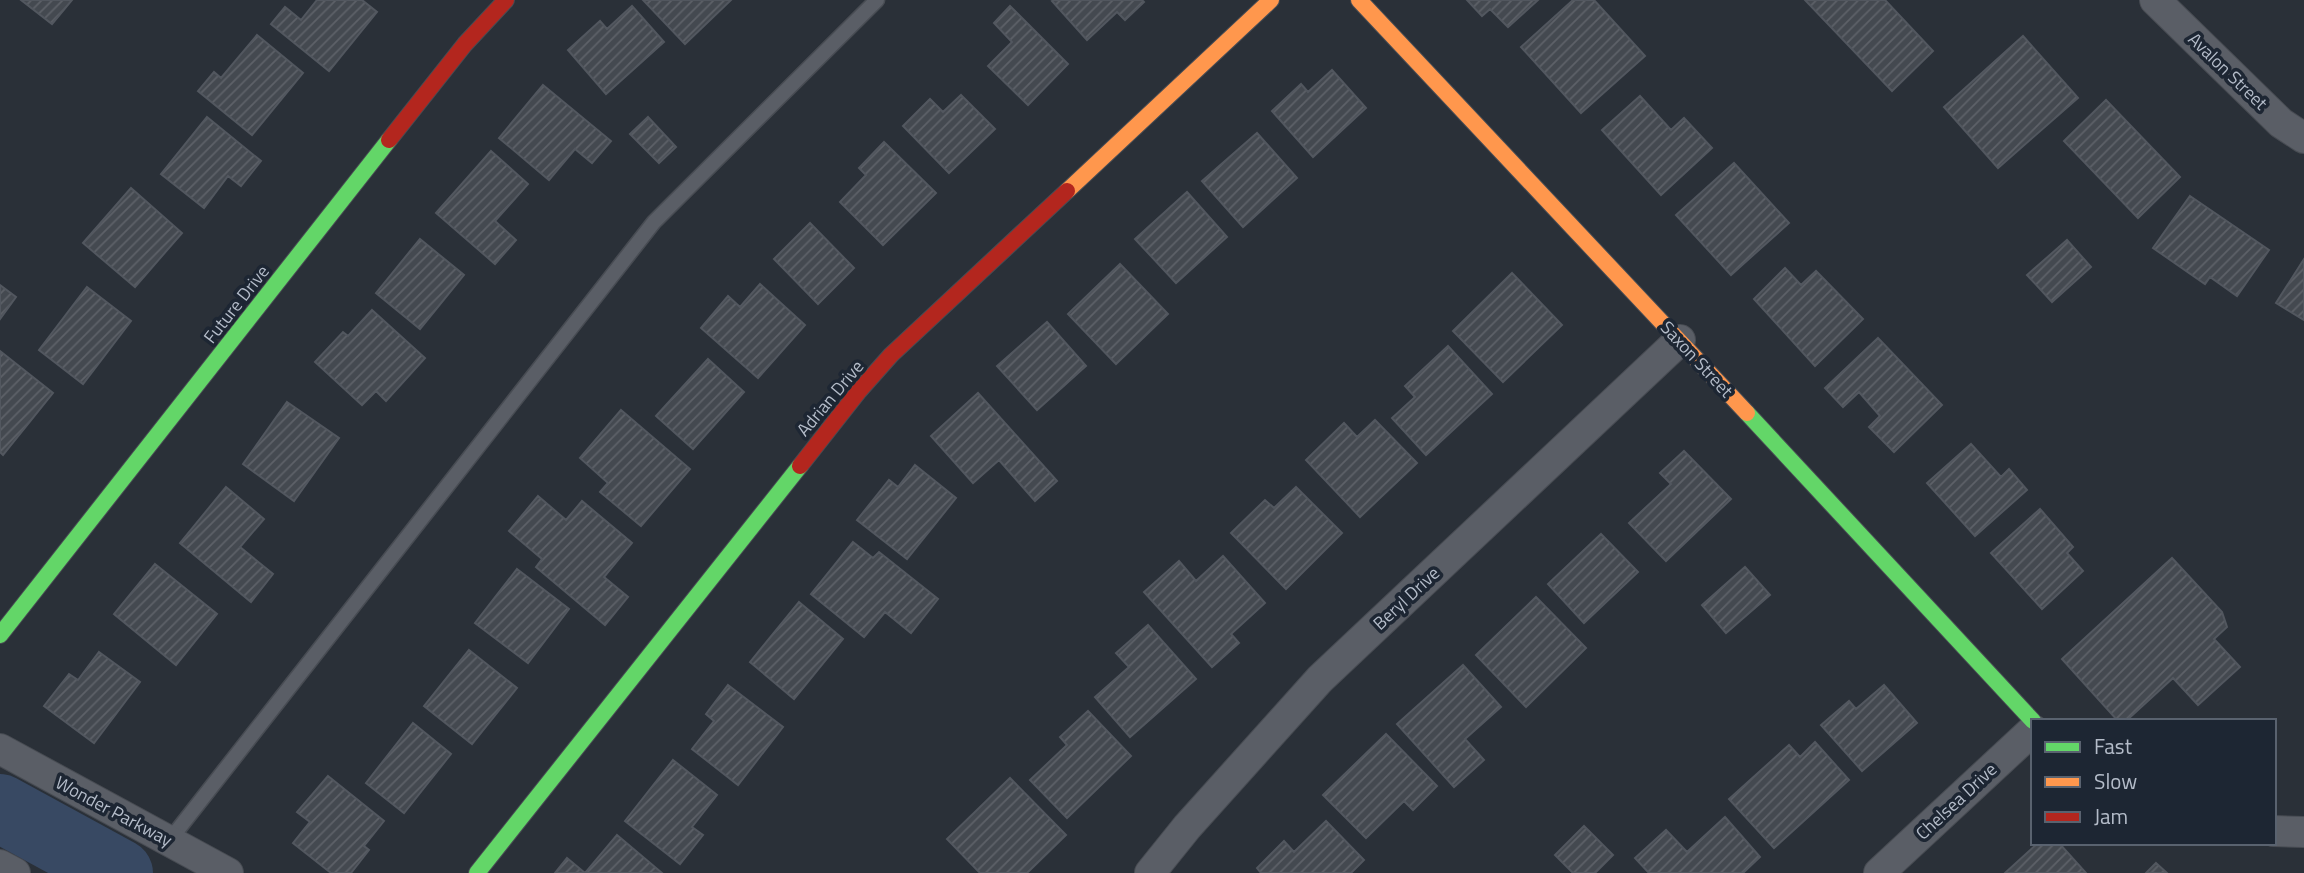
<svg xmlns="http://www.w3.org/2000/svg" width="2304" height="873" font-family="'Titillium Web',sans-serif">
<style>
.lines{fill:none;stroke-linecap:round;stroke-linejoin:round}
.river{stroke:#384963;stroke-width:68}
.building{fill:url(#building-hatch);stroke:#52575f;stroke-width:2}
.lane-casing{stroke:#484c53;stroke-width:17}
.street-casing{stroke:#484c53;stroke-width:32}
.fast-casing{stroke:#484c53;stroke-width:18}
.slow-casing{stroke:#484c53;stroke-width:18}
.jam-casing{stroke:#484c53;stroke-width:18}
.lane{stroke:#5a5e66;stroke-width:14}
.street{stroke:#5a5e66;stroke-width:30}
.fast{stroke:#63d668;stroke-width:16}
.slow{stroke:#ff974d;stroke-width:16}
.jam{stroke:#b3261e;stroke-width:16}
.labels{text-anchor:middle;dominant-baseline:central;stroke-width:7;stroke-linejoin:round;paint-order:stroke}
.street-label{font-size:18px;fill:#b4bcc9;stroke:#1d2633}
</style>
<defs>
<pattern id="building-hatch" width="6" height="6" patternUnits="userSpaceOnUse" patternTransform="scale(1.75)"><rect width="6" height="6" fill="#444950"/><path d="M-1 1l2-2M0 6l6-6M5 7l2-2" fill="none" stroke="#5d6168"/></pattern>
</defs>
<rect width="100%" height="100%" fill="#2a3038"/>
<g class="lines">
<path class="river" d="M0 808 119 873"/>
</g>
<path class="building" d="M21 0H72L52 24Z
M317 0H362L377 12 329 71 271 24 285 7 301 20Z
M643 0H731L685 44Z
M1054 0H1142L1144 2 1125 20 1117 12 1087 40 1052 1Z
M1467 0H1538L1508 27 1490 9 1482 16Z
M1573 0H1594L1645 56 1581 113 1521 47Z
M1805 0H1885L1933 51 1892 91Z
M632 6 664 42 606 94 568 50 600 21 607 29Z
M1010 6 1068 64 1028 105 988 66 1012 42 994 23Z
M257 35 303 73 252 135 198 91 214 72 221 78Z
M2023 36 2078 98 1998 168 1944 107Z
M1332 70 1366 108 1313 157 1272 111 1301 84 1308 92Z
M543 85 611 141 592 163 575 149 549 180 499 138Z
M961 95 995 129 949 173 903 126 930 99 943 112Z
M1640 96 1671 130 1684 118 1712 148 1661 195 1602 130Z
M2106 100 2180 177 2138 218 2064 141Z
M207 117 261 161 241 186 228 176 204 208 161 174Z
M648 117 676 147 659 163 630 134Z
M1257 133 1297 178 1243 227 1202 181Z
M884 142 936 193 883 245 840 202 866 175 859 168Z
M491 151 528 184 495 221 516 240 495 264 436 213Z
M1734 163 1789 223 1731 275 1676 215Z
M131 188 182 233 135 287 83 243Z
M1187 192 1227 237 1176 283 1135 239Z
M2190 196 2269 250 2237 296 2210 277 2205 284 2153 248Z
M810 223 854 268 818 304 774 259Z
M420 239 464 275 420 329 376 293Z
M2067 240 2091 267 2052 302 2027 275Z
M2304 259V320L2276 303Z
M1120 264 1168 314 1116 364 1068 314Z
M1785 268 1801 285 1816 271 1863 319 1815 366 1754 299Z
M1512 273 1562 325 1503 382 1453 331Z
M760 284 805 325 758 378 701 328 728 296 740 307Z
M0 285 16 297 0 319Z
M87 287 131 321 83 384 39 350Z
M372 310 425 358 386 401 376 391 362 405 315 362 343 332 348 336Z
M1047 322 1086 366 1037 410 997 366Z
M1878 338 1942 405 1894 452 1869 427 1880 416 1859 392 1843 407 1825 388Z
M1448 346 1492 394 1426 455 1392 418 1415 397 1405 386Z
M0 351 53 393 3 455 0 452Z
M708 359 744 392 693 449 656 416Z
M978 393 1057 481 1035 501 999 460 973 483 931 436Z
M287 402 339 438 294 501 243 464Z
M621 410 690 469 641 526 600 492 608 483 580 458Z
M1375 420 1417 463 1360 517 1306 460 1344 423 1357 437Z
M1971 444 2001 477 2009 469 2027 490 1975 536 1927 483Z
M1684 451 1731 499 1666 561 1629 523 1671 484 1660 473Z
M915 465 956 498 907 559 857 520 889 480 898 487Z
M226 487 264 519 240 547 273 574 251 602 180 543Z
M1296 487 1342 533 1286 589 1231 533 1265 500 1274 508Z
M538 496 566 520 582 501 632 543 604 577 628 597 605 625 536 567 542 559 509 531Z
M2040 509 2073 547 2067 553 2083 571 2042 609 1991 553Z
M1601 534 1638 572 1584 623 1548 584Z
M853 542 873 558 879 552 938 599 911 633 885 612 864 637 811 594Z
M1223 556 1265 603 1231 634 1239 643 1212 667 1144 592 1179 561 1196 581Z
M2172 558 2222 612 2227 627 2214 639 2240 667 2198 705 2173 678 2126 721H2118L2062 659Z
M155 564 217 614 176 665 114 614Z
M1745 567 1770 595 1726 633 1702 605Z
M517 569 569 609 528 663 475 623Z
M1536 597 1586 648 1526 707 1476 655Z
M799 602 843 639 794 699 750 662Z
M1148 625 1196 679 1130 737 1095 697 1129 667 1116 653Z
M469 650 517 688 472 744 424 706Z
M99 652 140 682 94 743 44 706 69 674 78 680Z
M1463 665 1501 707 1465 739 1484 760 1454 787 1397 724Z
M728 685 783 727 738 785 692 749 714 721 706 714Z
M1884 685 1917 723 1862 771 1821 725 1849 701 1856 709Z
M1088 711 1131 756 1067 818 1030 780 1067 745 1060 737Z
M413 723 451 754 404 813 366 783Z
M1386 734 1437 786 1413 810 1404 801 1366 838 1323 795Z
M1815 742 1849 780 1774 848 1729 799 1789 745 1800 757Z
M673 760 717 795 692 827 703 835 680 864 625 821Z
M328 776 384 821 364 846 369 850 351 873H331L293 843 310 822 297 812Z
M1010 778 1066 835 1027 873H980L947 839Z
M1725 817 1760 857 1743 873H1649L1635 858 1666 830 1687 852Z
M1326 821 1364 860 1351 873H1261L1257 868 1284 841 1294 852Z
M1584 826 1613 855 1595 873H1573L1555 855Z
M617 835 662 873H585Z
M2038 843H2059L2086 873H2005Z
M567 858 585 873H555Z
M2156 863 2167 873H2146Z"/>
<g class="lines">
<g class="lane-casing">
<path id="lane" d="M169 841 654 222 877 0"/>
</g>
<g class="street-casing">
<path id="street" d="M2155 0 2281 123 2304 138
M0 749 228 873
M2274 831 2304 832
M0 865 15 873
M1150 873 1187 827 1320 679 1680 340
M1879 873 2033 730"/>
</g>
<g class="fast-casing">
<path id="fast" d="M1747 413 2033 721
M0 635 389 140
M477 873 800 466"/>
</g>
<g class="slow-casing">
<path id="slow" d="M1359 0 1747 413
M1067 191 1271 0"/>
</g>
<g class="jam-casing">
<path id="jam" d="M389 140 465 44 506 0
M800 466 859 391 891 355 1067 191"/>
</g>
<use href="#lane" class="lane"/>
<use href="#street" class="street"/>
<use href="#fast" class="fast"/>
<use href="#slow" class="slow"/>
<use href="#jam" class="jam"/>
</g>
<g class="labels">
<g class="street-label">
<text transform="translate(2228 71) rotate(44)">Avalon Street</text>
<text transform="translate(236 304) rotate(-52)">Future Drive</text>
<text transform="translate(1697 359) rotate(47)">Saxon Street</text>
<text transform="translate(830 398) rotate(-50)">Adrian Drive</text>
<text transform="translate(1406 598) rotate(-43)">Beryl Drive</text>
<text transform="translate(1956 801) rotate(-43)">Chelsea Drive</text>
<text transform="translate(114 811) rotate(28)">Wonder Parkway</text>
</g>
</g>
<rect x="2031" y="719" width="245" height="126" fill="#1d2633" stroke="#59626f" stroke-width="2"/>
<rect x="2045" y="742" width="35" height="10" fill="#63d668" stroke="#59626f" stroke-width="2"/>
<text x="2094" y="754" font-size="21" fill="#b4bcc9">Fast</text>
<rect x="2045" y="777" width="35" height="10" fill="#ff974d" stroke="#59626f" stroke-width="2"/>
<text x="2094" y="789" font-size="21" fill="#b4bcc9">Slow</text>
<rect x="2045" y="812" width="35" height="10" fill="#b3261e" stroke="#59626f" stroke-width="2"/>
<text x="2094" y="824" font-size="21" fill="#b4bcc9">Jam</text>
</svg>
